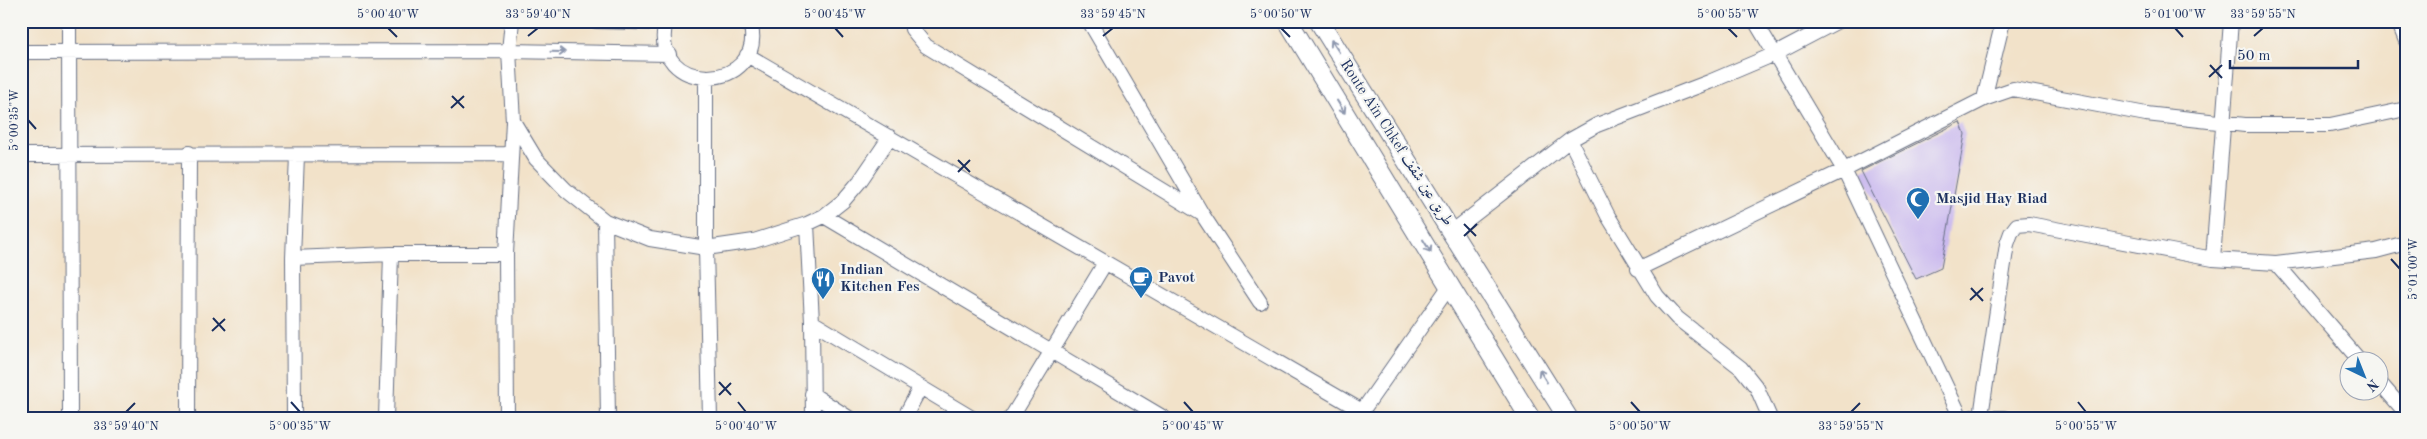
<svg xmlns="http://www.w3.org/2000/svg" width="2427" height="439" font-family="'Old Standard TT',Amiri,serif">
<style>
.building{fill:#cab9ee}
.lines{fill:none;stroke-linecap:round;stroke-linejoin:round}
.minor-casing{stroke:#666e83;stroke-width:16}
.secondary-casing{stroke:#666e83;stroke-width:21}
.minor{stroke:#fff;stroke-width:14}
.secondary{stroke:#fff;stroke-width:19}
.oneway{stroke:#8d97ae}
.ticks{fill:none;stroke:#1b2f5e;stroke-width:2}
.labels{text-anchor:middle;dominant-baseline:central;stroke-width:4.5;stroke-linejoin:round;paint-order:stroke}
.street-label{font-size:15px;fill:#1b2f5e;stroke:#f6f6f2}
.poi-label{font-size:15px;font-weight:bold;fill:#1b2f5e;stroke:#f6f6f2;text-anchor:start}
.neatline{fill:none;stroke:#1b2f5e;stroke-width:2}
.ticks-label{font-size:12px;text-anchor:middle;fill:#1b2f5e}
</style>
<rect width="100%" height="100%" fill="#f6f6f2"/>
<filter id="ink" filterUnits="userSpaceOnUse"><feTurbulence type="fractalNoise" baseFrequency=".02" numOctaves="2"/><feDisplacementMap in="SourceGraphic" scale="10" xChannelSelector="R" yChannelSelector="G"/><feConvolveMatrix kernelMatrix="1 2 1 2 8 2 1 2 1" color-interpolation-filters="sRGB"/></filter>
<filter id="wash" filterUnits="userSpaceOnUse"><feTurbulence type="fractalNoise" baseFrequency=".0096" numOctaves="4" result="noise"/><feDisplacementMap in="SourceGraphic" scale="20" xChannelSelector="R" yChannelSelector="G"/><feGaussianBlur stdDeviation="1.12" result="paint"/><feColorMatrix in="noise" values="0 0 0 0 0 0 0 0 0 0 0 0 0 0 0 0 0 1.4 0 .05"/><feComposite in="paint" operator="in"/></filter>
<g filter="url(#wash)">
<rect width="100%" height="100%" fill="#f2e2c9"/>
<g id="blocks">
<path class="building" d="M1960 122 1965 134 1941 268 1916 279 1861 171Z"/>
</g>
</g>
<g filter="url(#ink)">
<use href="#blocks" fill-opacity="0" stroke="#666e83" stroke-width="1"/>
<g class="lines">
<g class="minor-casing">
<path id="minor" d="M596 21 666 23
M666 21C646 96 770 95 750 21
M911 21 912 29 926 46 1202 214
M1089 21 1202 214 1260 302
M1755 21 1844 170 1961 418
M2398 21 2406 41
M69 23 70 418
M21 52 509 51 669 54
M747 55 1362 411 1367 418
M706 79V248L710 418
M1984 99 2003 21
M513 121 536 159 566 190 605 221 650 239 706 248 754 241 807 224 824 216 843 201 860 181 890 137
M1570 140 1608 216 1657 296 1677 318 1741 368 1757 388 1770 418
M21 155 511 154
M824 216 1164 418
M605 221 608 418
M807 224 812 322 813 418
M1453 231 1570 140 1597 125 1709 82 1775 54 1838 21
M293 258 391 254H506
M2213 259 2231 21
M2276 263 2361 362
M1638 269 1844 170 1984 99 2013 89 2146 114 2245 125H2330L2406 109
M812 322 972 418
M2380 383 2406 413
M812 394 849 418
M1981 416 2007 244 2011 233 2017 225 2029 224 2213 259 2276 263 2376 251 2406 243
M1358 417 1451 284
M1973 417 2004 418
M188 418 189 153
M294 418 293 258 297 155
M386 418 391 254
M507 418 506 254 513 121 509 51 512 21
M904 418 920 388
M1011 418 1105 263"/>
</g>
<g class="secondary-casing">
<path id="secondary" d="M1288 21 1530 418
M1319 21 1568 418"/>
</g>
<use href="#minor" class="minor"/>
<use href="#secondary" class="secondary"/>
</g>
<defs><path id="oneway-shaft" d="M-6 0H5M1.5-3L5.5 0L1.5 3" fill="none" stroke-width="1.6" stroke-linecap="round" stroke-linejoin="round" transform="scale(1.25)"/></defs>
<g class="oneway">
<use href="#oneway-shaft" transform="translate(1335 46) rotate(-123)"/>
<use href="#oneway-shaft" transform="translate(558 52) rotate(1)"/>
<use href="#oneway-shaft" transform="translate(1341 107) rotate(58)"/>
<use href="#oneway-shaft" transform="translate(1427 246) rotate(58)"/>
<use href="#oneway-shaft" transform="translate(1543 376) rotate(-122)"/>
</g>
</g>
<path class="ticks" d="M388 28 397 37M835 28 843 37M1281 28 1290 37M1728 28 1737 37M2175 28 2183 37M528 36 538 28M1103 36 1113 28M2254 36 2263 28M2210 65 2222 78M2209 77 2222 65M452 96 464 108M451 108 464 96M28 120 36 129M958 160 970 172M958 172 970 160M1464 224 1476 236M1464 236 1477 224M2391 259 2400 269M1971 288 1983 301M1970 300 1983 288M213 318 225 331M212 331 225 319M719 382 731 395M719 395 731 383M291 402 300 412M738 402 746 412M1184 402 1193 412M1631 402 1640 412M2078 402 2086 412M126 412 135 403M1851 412 1860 403"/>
<defs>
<g id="mosque-pin" transform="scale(1.25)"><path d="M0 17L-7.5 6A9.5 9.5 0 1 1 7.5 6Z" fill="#1f6fb2" stroke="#f6f6f2"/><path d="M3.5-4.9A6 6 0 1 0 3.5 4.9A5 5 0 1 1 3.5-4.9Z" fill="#fff"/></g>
<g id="cafe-pin" transform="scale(1.25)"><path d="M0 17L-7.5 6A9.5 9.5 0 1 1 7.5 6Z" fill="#1f6fb2" stroke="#f6f6f2"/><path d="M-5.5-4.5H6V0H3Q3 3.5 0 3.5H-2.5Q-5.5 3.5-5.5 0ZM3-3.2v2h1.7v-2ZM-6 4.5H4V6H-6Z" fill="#fff"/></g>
<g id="restaurant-pin" transform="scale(1.25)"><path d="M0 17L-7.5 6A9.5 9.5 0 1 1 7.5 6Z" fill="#1f6fb2" stroke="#f6f6f2"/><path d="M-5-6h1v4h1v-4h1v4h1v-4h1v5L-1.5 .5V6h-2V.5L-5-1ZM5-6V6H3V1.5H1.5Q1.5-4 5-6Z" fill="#fff"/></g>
</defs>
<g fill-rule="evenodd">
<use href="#mosque-pin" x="1918" y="199"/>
<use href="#cafe-pin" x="1141" y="278"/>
<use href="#restaurant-pin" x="823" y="279"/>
</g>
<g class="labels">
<g class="street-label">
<text transform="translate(1396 143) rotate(57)">Route Aïn Chkef طريق عين شقف</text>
</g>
<g class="poi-label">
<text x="1936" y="199">Masjid Hay Riad</text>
<text x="840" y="270">Indian<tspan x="840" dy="17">Kitchen Fes</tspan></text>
<text x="1158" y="278">Pavot</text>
</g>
</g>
<rect width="2427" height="439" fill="none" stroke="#f6f6f2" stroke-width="55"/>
<g transform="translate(2364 376) rotate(137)"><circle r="24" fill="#f6f6f2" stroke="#9ea6b7"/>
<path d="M0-4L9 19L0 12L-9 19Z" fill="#1f6fb2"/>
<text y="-8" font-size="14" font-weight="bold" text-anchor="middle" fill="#1b2f5e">N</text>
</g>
<path d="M2230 60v8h128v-8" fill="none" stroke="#1b2f5e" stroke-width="2.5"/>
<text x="2237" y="60" font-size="15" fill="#1b2f5e" stroke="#f6f6f2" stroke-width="4" paint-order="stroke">50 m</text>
<rect x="28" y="28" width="2372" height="384" class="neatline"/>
<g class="ticks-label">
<text x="388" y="18">5°00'40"W</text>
<text x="538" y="18">33°59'40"N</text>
<text x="835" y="18">5°00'45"W</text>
<text x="1113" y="18">33°59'45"N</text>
<text x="1281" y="18">5°00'50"W</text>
<text x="1728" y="18">5°00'55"W</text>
<text x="2175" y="18">5°01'00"W</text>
<text x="2263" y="18">33°59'55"N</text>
<text transform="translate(14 120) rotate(-90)" y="4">5°00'35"W</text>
<text transform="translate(2413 269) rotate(-90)" y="4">5°01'00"W</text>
<text x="126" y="430">33°59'40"N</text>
<text x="300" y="430">5°00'35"W</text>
<text x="746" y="430">5°00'40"W</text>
<text x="1193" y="430">5°00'45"W</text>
<text x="1640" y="430">5°00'50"W</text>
<text x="1851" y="430">33°59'55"N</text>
<text x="2086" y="430">5°00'55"W</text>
</g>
</svg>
